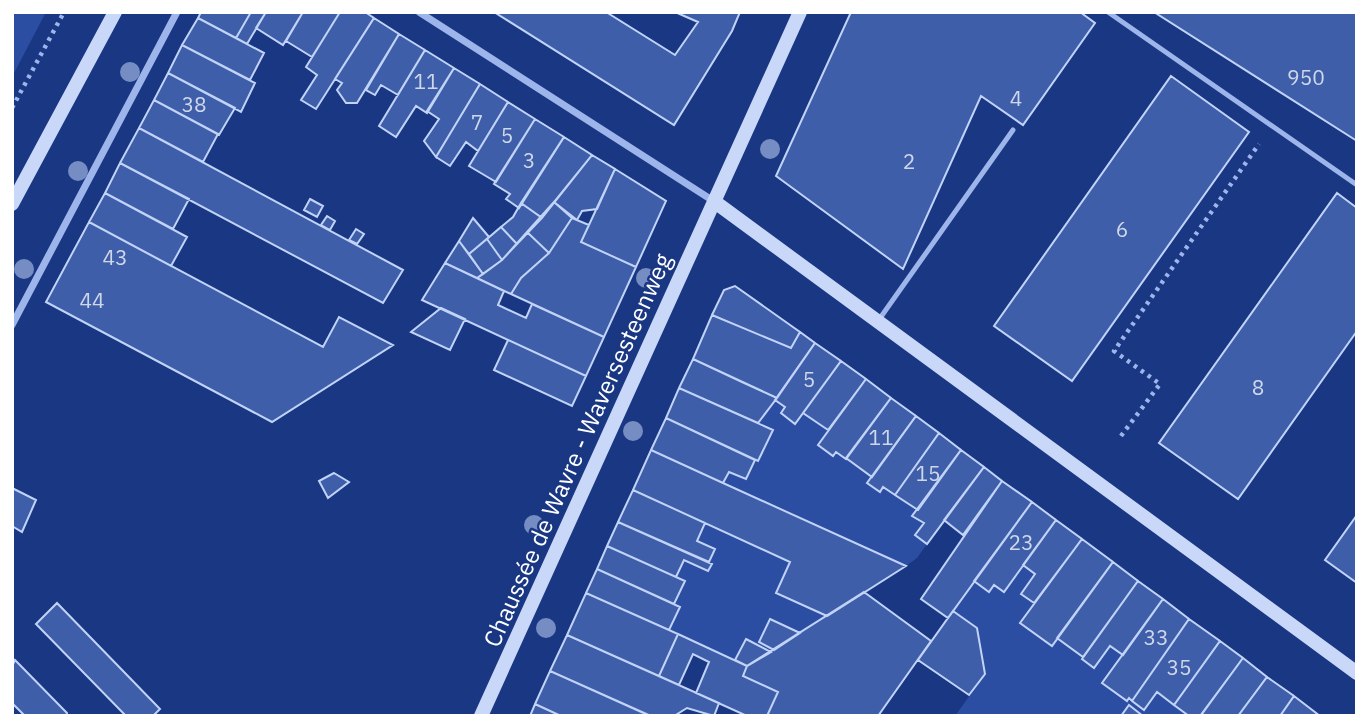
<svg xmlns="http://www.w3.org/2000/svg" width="1369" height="728" font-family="'IBM Plex Sans',sans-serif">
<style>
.green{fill:#2c4ea2}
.building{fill:#3e5eaa;stroke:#c2d3f8;stroke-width:2}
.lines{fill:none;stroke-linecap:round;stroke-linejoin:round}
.path{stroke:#9db5eb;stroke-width:4.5;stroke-dasharray:3.5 5;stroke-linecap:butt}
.lane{stroke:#9db5eb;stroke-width:5}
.street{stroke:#9db5eb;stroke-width:7}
.secondary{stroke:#c9d7f8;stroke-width:14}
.tree{fill:#768dc3}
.labels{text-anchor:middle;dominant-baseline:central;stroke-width:5;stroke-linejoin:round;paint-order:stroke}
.number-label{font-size:21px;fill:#cfd7ea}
.street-label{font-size:24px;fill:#fff;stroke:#193782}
</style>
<rect width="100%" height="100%" fill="#193782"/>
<path class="green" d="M12 12H46L13 75H12Z
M775 400 785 407 781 414 795 423 803 413 828 430 818 445 833 456 836 452 872 477 868 483 880 492 883 487 918 510 913 516 924 523 915 535 927 544 917 558 906 566 723 483 729 472 746 479 755 460 758 461 772 430 758 423Z
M705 523 790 562 827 616 800 633 770 619 759 642 774 650 771 652 746 639 735 660 669 630 680 607 674 604 684 581 676 577 684 560 708 571 712 564 709 562 715 549 697 541Z
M1023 565 1035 574 1021 594 1034 603 1021 624 1052 646 1057 638 1094 668 1110 646 1123 655 1102 684 1144 710 1157 692 1189 716H1143L1129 705 1121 716H955L985 674 977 628 953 611 974 581 989 591Z"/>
<path class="building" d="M201 12H251L236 38 198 18Z
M251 12H266L247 44 236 38Z
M266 12H303L283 45 256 28Z
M303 12H340L312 57 286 41Z
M340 12H365L374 18 316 109 301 100 317 75 306 67Z
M494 12H606L675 55 698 22 675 12H740L732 31 674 125Z
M851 12H1080L1095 23 1023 125 981 96 903 269 776 176Z
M1154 12H1357V141Z
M198 18 264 53 250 80 182 45Z
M374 18 399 34 357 103H346L337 90 342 83 335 79Z
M399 34 425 50 398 95 381 85 375 95 366 90Z
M182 45 255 83 241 112 168 73Z
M425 50 454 68 427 113 416 106 396 137 379 126Z
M454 68 480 84 436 157 424 141 439 119 427 111Z
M168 73 235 108 219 135 154 100Z
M1171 76 1249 132 1072 381 994 326Z
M480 84 508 102 478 151 466 142 450 166 436 157Z
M154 100 218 134 203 162 139 128Z
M508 102 535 119 496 182 469 166Z
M535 119 564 137 519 208 506 199 510 194 494 184Z
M139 128 403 270 383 303 120 163Z
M564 137 592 155 542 218 521 203Z
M592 155 615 169 597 209 582 211 577 220 554 202Z
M120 163 189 199 173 229 105 193Z
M615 169 666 201 636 267 581 242Z
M105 193 187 237 171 266 89 222Z
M1337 193 1357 208V331L1238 499 1159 443Z
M310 199 323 206 317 217 304 210Z
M554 202 572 218 549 253 527 232Z
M521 203 542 218 517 244 501 227 513 217Z
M327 216 335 221 330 230 321 225Z
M473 218 489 237 469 254 459 241Z
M572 218 589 225 581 242 636 267 604 337 511 294 521 278 549 253Z
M89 222 323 347 339 317 393 345 272 422 46 302Z
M501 227 517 244 502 260 487 239Z
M356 229 364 234 357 244 349 240Z
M527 232 549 253 521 278 511 294 477 278 502 260Z
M487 239 502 260 483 274 469 254Z
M459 241 483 274 477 278 445 263Z
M445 263 504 291 498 305 526 318 532 304 604 337 586 376 422 300Z
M735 286 800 332 791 348 712 315 724 290Z
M441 308 465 319 450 350 411 332Z
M712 315 791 348 800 332 815 343 777 398 693 359Z
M508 340 586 376 572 406 494 370Z
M815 343 841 361 795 424 781 413 785 407 775 400Z
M693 359 742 382 777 398 758 423 679 388Z
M841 361 866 379 828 430 803 413Z
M866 379 891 398 846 459 836 452 833 456 818 445Z
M679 388 773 430 758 461 666 418Z
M891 398 916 416 872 477 846 458Z
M916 416 939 433 895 495 883 487 880 492 867 483Z
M666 418 755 460 746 479 729 472 723 483 651 450Z
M939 433 961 450 918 510 895 495Z
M651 450 723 483 906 566 827 616 776 593 790 562 633 490Z
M961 450 984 467 927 544 915 535 924 523 912 516Z
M984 467 1002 481 963 535 944 520Z
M334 473 349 482 328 498 319 481Z
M1002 481 1032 502 948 618 921 599Z
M12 488 36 500 22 532 12 526Z
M633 490 705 523 697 541 715 549 709 562 618 522Z
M1032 502 1056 520 1004 592 994 585 989 592 974 581Z
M1357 515V583L1325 560Z
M1056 520 1082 539 1034 603 1021 594 1035 574 1023 565Z
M618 522 712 564 708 571 684 560 676 577 607 546Z
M1082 539 1113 562 1052 646 1020 623Z
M607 546 685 581 674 604 597 569Z
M1113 562 1138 581 1083 657 1057 638Z
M597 569 680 607 669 630 586 593Z
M1138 581 1163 599 1123 655 1110 646 1094 668 1082 659Z
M864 592 931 641 878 716H767L778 692 743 676 747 666Z
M586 593 678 634 659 676 567 635Z
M1163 599 1189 619 1132 701 1129 698 1127 701 1102 683Z
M57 603 160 709 153 716H126L36 624Z
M953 611 977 628 985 674 969 695 918 660Z
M770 619 800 633 774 650 759 642Z
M1189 619 1220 641 1174 705 1157 692 1144 710 1132 701Z
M678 634 747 666 743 676 778 692 767 716H747L696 693 709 662 693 654 679 685 659 676Z
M567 635 719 703 714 716 687 708 674 716H650L550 671Z
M746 639 771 652 747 666 735 660Z
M1220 641 1243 658 1200 716H1189L1174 705Z
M1243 658 1267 677 1238 716H1205L1202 714Z
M15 660 67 713 66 716H25L12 703V666Z
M550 671 649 715 648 716H561L535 704Z
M1267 677 1294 696 1280 716H1238Z
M1294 696 1320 716H1280Z
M535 704 561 716H530Z
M1129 705 1143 716H1121Z"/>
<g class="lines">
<path class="path" d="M12 108 64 12
M1121 436 1160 384 1114 351 1259 144"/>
<path class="lane" d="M1108 12 1357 185
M878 321 1013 130"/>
<path class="street" d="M419 12 715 202
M12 325 177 12"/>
<path class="secondary" d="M715 202 1357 673
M12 204 115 12
M481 716 800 12"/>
</g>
<g class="tree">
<circle cx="130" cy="72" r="10"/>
<circle cx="770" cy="149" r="10"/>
<circle cx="78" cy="171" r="10"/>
<circle cx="24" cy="269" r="10"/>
<circle cx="646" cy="278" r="10"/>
<circle cx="633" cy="431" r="10"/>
<circle cx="534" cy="525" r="10"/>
<circle cx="546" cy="628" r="10"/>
</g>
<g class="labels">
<g class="number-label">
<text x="1306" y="77">950</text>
<text x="426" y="81">11</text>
<text x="1016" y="98">4</text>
<text x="194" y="104">38</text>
<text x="477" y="122">7</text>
<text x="507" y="135">5</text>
<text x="529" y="160">3</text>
<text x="909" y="161">2</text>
<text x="1122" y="229">6</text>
<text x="115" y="257">43</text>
<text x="92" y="300">44</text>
<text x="809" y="379">5</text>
<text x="1258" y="387">8</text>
<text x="881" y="437">11</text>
<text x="928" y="473">15</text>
<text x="1021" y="542">23</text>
<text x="1156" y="637">33</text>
<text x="1179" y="667">35</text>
</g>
<g class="street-label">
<text transform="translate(577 450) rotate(-66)">Chaussée de Wavre - Waversesteenweg</text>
</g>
</g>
<rect width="1369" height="728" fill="none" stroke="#ffffff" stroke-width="28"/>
</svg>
